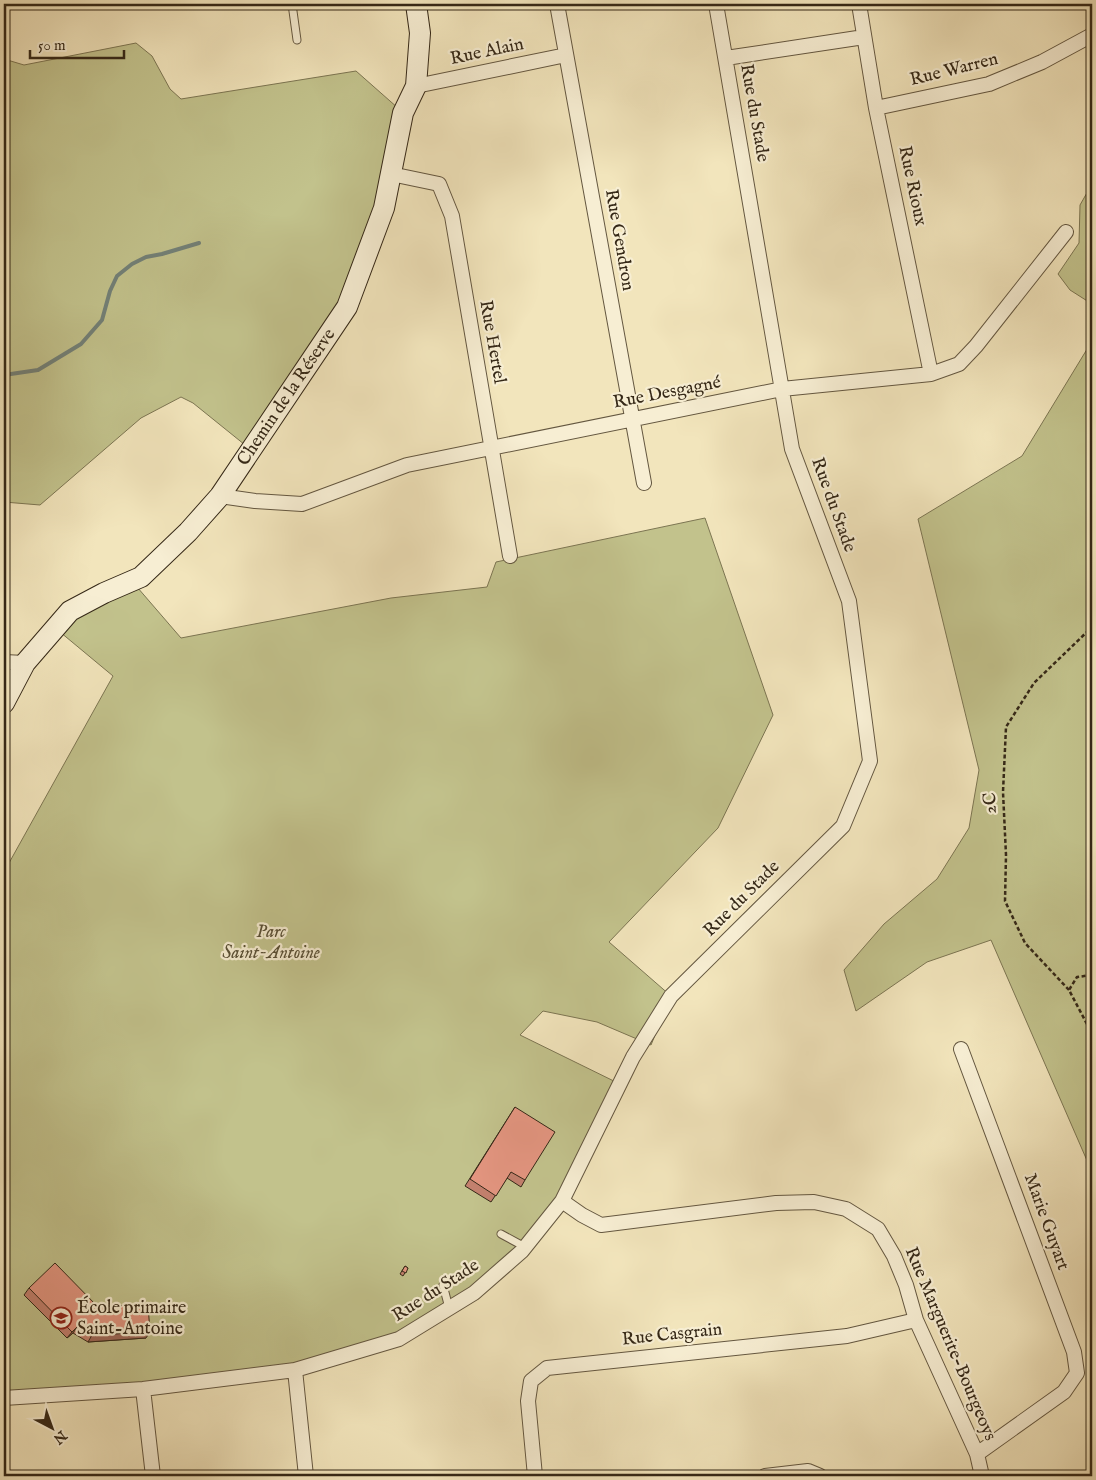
<svg xmlns="http://www.w3.org/2000/svg" width="1096" height="1480" font-family="'IM FELL English',serif">
<style>
.green{fill:#c2c28c;stroke:#7c7552}
.lines{fill:none;stroke-linecap:round;stroke-linejoin:round}
.stream{stroke:#738178;stroke-width:4}
.lane-casing{stroke:#645740;stroke-width:9}
.street-casing{stroke:#645740;stroke-width:16}
.secondary-casing{stroke:#352817;stroke-width:22}
.path{stroke:#352817;stroke-width:2.5;stroke-dasharray:4 2.5;stroke-linecap:butt}
.lane{stroke:#f7eed3;stroke-width:7}
.street{stroke:#f7eed3;stroke-width:14}
.secondary{stroke:#f7eed3;stroke-width:20}
.wall{fill:#c3806e;stroke:#352817}
.shaded-wall{fill:#9f685a;stroke:#352817}
.building{fill:#e39580;stroke:#352817}
.labels{text-anchor:middle;dominant-baseline:central;stroke-width:4.5;stroke-linejoin:round;paint-order:stroke}
.street-label{font-size:18px;fill:#352817;stroke:#f7eed3}
.park-label{font-size:18px;font-style:italic;fill:#584e34;stroke:#f7eed3}
.poi-label{font-size:18px;fill:#352817;stroke:#f7eed3;text-anchor:start}
</style>
<rect width="100%" height="100%" fill="#f2e5bc"/>
<filter id="stains"><feTurbulence type="fractalNoise" baseFrequency=".004" numOctaves="4"/><feColorMatrix values="0 0 0 0 .2 0 0 0 0 .09 0 0 0 0 .02 0 0 0 .5 -.17"/></filter>
<radialGradient id="worn" r=".72"><stop offset=".6" stop-color="#630" stop-opacity="0"/><stop offset="1" stop-color="#630" stop-opacity=".3"/></radialGradient>
<path class="green" d="M136 43 152 56 170 89 181 99 356 71 407 116 348 307 255 453 193 403 181 397 141 418 40 505 4 502V59L24 65Z
M1092 184V304L1070 290 1058 274 1079 243 1080 205Z
M1092 341V1172L991 940 927 962 856 1011 844 970 884 924 937 879 969 828 979 770 918 519 1022 456Z
M705 518 773 715 718 828 609 942 671 996 651 1045 597 1022 543 1011 520 1035 626 1087 566 1200 462 1309 350 1360 4 1398V872L113 676 54 627 131 580 181 638 391 598 487 587 496 562Z"/>
<g class="lines">
<path class="stream" d="M4 375 38 370 81 344 102 320 110 291 117 276 132 264 146 257 162 254 199 243"/>
<g class="lane-casing">
<path id="lane" d="M292 4 297 40
M501 1234 525 1247
M443 1285 449 1308"/>
</g>
<g class="street-casing">
<path id="street" d="M557 4 644 483
M859 4 876 108 931 374
M726 58 864 37
M416 86 566 55
M876 108 989 84 1042 62 1092 35
M391 174 439 184 452 216 510 556
M220 496 255 501 302 504 407 465 782 389 931 374 959 364 976 346 1066 232
M4 662 25 663
M961 1049 1074 1352 1077 1373 1064 1392 977 1454
M562 1201 582 1215 601 1225 776 1203 814 1202 846 1209 878 1229 894 1256 906 1285 916 1320 977 1454 982 1476
M295 1370 306 1476
M143 1389 153 1476
M4 1398 143 1389 295 1370 399 1339 474 1293 522 1251 562 1201 633 1057 671 996 843 826 870 761 849 601 792 449 716 4
M535 1476 528 1401 531 1381 547 1368 847 1336 916 1320
M765 1476 808 1471 820 1476"/>
</g>
<g class="secondary-casing">
<g id="secondary">
<path id="s1" d="M4 703 25 663 70 611 104 593 141 577 188 532 220 496 347 307 384 208 403 113 416 86 420 33 416 4"/>
</g>
</g>
<path class="path" d="M1092 975 1077 977 1069 990 1088 1026 1092 1030
M1069 990 1025 943 1005 901 1006 855 1003 792 1006 727 1034 683 1092 627"/>
<use href="#lane" class="lane"/>
<use href="#street" class="street"/>
<use href="#secondary" class="secondary"/>
</g>
<path class="wall" d="M515 1107 525 1180 521 1187 507 1178 491 1202 465 1186Z
M405 1266 408 1268 403 1276 400 1274Z
M29 1288 97 1306 146 1338 88 1342 73 1333 67 1338 24 1295Z"/>
<path class="shaded-wall" d="M77 1327 73 1333 67 1338 72 1332Z
M150 1332 146 1338 88 1342 92 1335Z"/>
<path class="building" d="M515 1107 555 1132 525 1180 511 1172 496 1196 470 1179Z
M55 1263 97 1306 148 1305 150 1332 92 1335 77 1327 72 1332 29 1288Z
M405 1266 408 1268 406 1273 402 1271Z"/>
<defs>
<g id="school-ring" transform="scale(1.125)"><circle r="9.5" fill="#f7eed3" stroke="#8f2418" stroke-width="1.5"/><path d="M0-5L7-2L0 1L-7-2ZM-4 1L0 2.5L4 1V4Q0 6-4 4Z" fill="#8f2418"/></g>
</defs>
<g fill-rule="evenodd">
<use href="#school-ring" x="61" y="1318"/>
</g>
<g class="labels">
<g class="street-label">
<text transform="translate(487 52) rotate(-12)">Rue Alain</text>
<text transform="translate(954 70) rotate(-14)">Rue Warren</text>
<text transform="translate(754 113) rotate(80)">Rue du Stade</text>
<text transform="translate(912 186) rotate(78)">Rue Rioux</text>
<text transform="translate(619 240) rotate(80)">Rue Gendron</text>
<text transform="translate(492 342) rotate(80)">Rue Hertel</text>
<text transform="translate(667 393) rotate(-11)">Rue Desgagné</text>
<text stroke="none"><textPath href="#s1" startOffset="425">Chemin de la Réserve</textPath></text>
<text transform="translate(833 505) rotate(70)">Rue du Stade</text>
<text transform="translate(991 803) rotate(-92)">2C</text>
<text transform="translate(742 899) rotate(-45)">Rue du Stade</text>
<text transform="translate(1046 1222) rotate(70)">Marie Guyart</text>
<text transform="translate(436 1291) rotate(-33)">Rue du Stade</text>
<text transform="translate(672 1335) rotate(-6)">Rue Casgrain</text>
<text transform="translate(950 1344) rotate(67)">Rue Marguerite-Bourgeoys</text>
</g>
<g class="park-label">
<text x="271" y="932">Parc<tspan x="271" dy="21">Saint-Antoine</tspan></text>
</g>
<g class="poi-label">
<text x="77" y="1308">École primaire<tspan x="77" dy="21">Saint-Antoine</tspan></text>
</g>
</g>
<rect width="1096" height="1480" fill="none" stroke="#f2e5bc" stroke-width="20"/>
<rect x="5" y="5" width="1086" height="1470" fill="none" stroke="#352817" stroke-width="2.5"/>
<rect x="10" y="10" width="1076" height="1460" fill="none" stroke="#352817"/>
<g transform="translate(52 1428) rotate(139)" stroke="#f7eed3" stroke-width="4" paint-order="stroke">
<path d="M0-4L9 19L0 12L-9 19Z" fill="#352817"/>
<text y="-8" font-size="14" font-weight="bold" text-anchor="middle" fill="#352817">N</text>
</g>
<path d="M30 50v8h94v-8" fill="none" stroke="#352817" stroke-width="2.5"/>
<text x="38" y="50" font-size="15" fill="#352817" stroke="#f7eed3" stroke-width="4" paint-order="stroke">50 m</text>
<rect width="100%" height="100%" filter="url(#stains)"/>
<rect width="100%" height="100%" fill="url(#worn)"/>
</svg>
